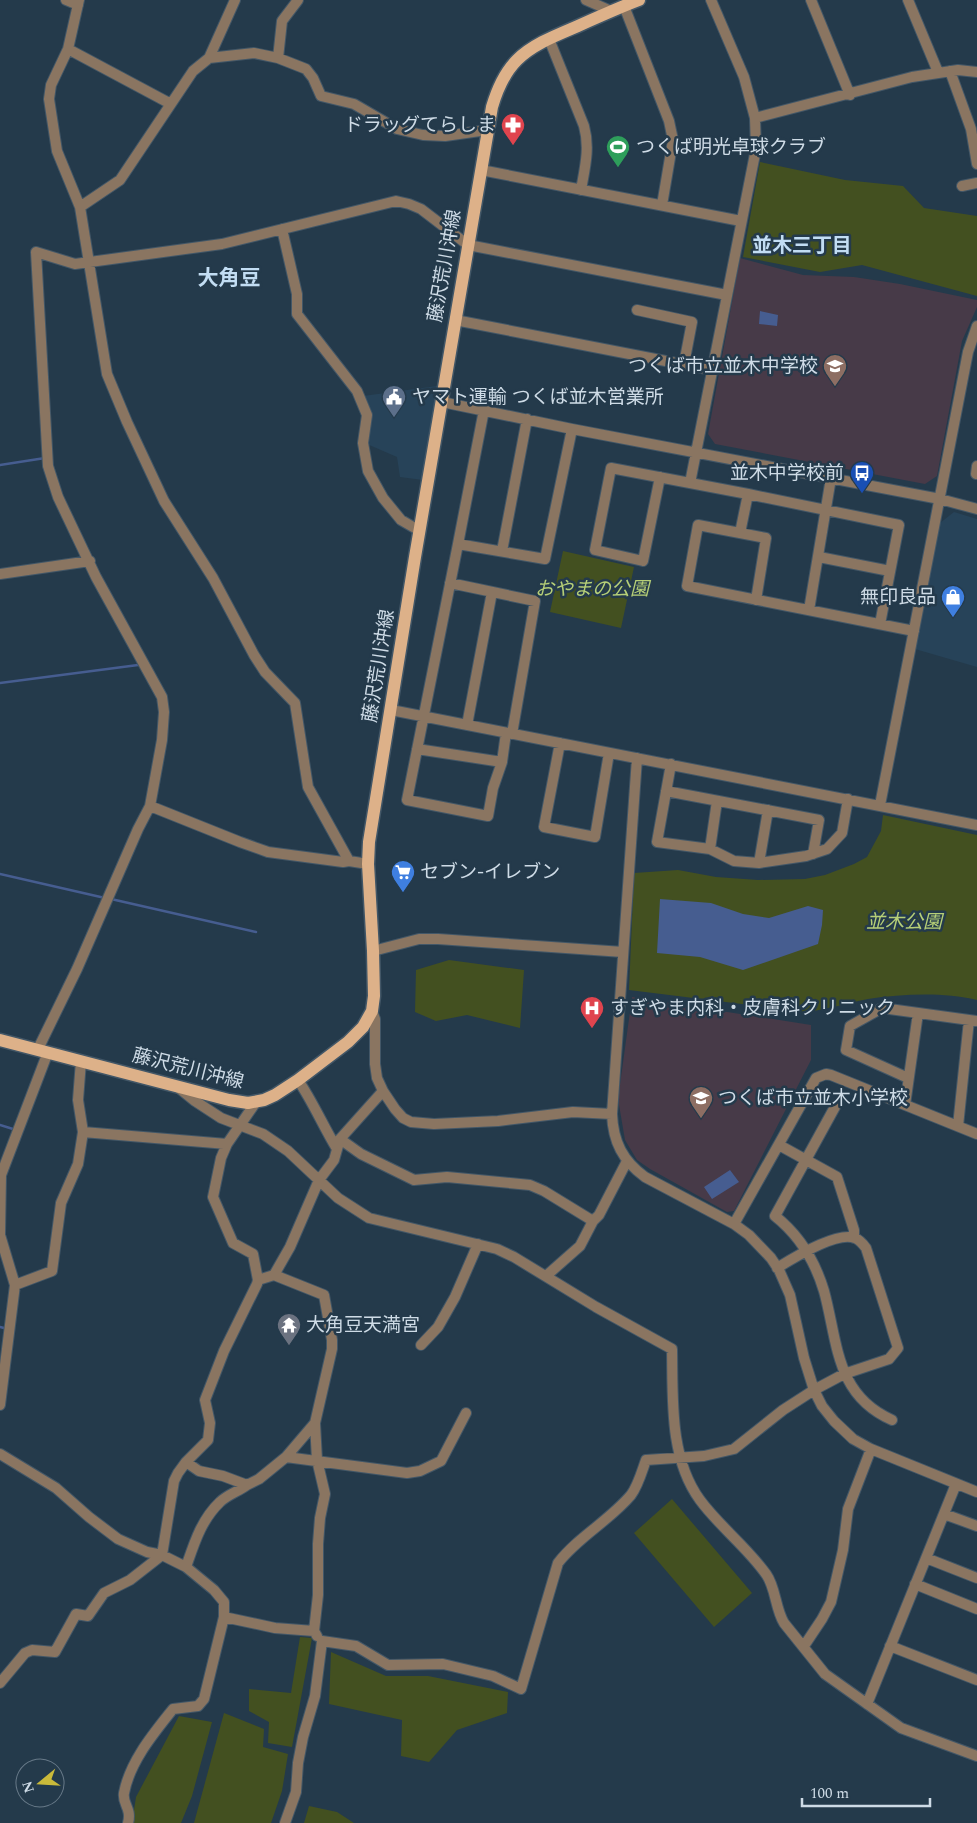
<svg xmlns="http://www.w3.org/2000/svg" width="977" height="1823" font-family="Spectral,'Noto Sans JP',serif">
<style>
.built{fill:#274359}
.education{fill:#473a48}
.green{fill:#435020}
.water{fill:#465d90}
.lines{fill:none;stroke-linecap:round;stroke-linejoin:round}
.stream{stroke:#465d90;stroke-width:2.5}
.minor-casing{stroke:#435767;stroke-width:12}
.major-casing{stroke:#435767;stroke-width:15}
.minor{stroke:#8a7561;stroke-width:10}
.major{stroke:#ddb189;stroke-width:12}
.labels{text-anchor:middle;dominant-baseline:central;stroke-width:5;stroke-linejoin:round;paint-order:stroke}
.poi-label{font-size:19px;fill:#cedbe6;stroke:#243a4b;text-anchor:start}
.street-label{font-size:19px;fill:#cedbe6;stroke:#243a4b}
.park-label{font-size:19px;font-style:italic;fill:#b6cf77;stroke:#243a4b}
.neighbourhood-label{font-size:20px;font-weight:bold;fill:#c2ddf3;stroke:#243a4b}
.quarter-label{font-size:21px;font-weight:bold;fill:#c2ddf3;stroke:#243a4b}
</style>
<rect width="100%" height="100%" fill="#243a4b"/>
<path class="built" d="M437 386 423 480 400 477 397 457 367 444 363 396Z
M954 512 977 519V667L915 649 940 523Z"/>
<path class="education" d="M740 258 803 275 854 277 900 284 977 300V307L962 341 937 476 925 484 715 444 708 434Z
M632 997 811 1025V1060L734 1211 727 1212 650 1169 637 1160 625 1140 618 1099Z"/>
<path class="green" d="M760 162 845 180 903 186 924 208 977 216V296L862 265 820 272 743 257Z
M563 551 634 567 621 628 550 612Z
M883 815 977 835V1000C943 992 903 994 868 999 848 1003 828 1009 807 1012L629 990 634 873 678 870 716 877 758 880 805 879 825 875 854 864 867 857 881 831Z
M449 960 524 970 520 1028 467 1015 436 1021 415 1012 416 970Z
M672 1499 752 1593 714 1627 634 1533Z
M300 1637 312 1638 292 1747 268 1743 269 1722 249 1711V1689L291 1693Z
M331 1652 386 1676H428L508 1692 507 1713 457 1730 429 1762 401 1756 402 1720 329 1704Z
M224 1713 264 1729 263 1747 288 1754 282 1791 271 1823H194Z
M179 1716 212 1722 192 1796 181 1823H132L136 1797Z
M309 1806 337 1812 354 1823H304Z"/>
<path class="water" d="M760 311 778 315 777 326 759 324Z
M660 899 711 903 743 914 769 918 808 906 823 910 822 925 818 944 743 970 700 957 657 953Z
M730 1170 739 1182 712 1199 704 1187Z"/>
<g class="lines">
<path class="stream" d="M0 465 45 458
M0 683 138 665
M0 874 105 898
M111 899 256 932
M0 1125 13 1129
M0 1327 4 1328"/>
<g class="minor-casing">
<path id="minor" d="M66 0 78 5
M79 0 68 49 51 85 49 99 57 151 80 207 107 374 127 422 164 501 213 578 254 655 265 672 295 703 308 787 349 861 368 864
M586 0 611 11
M711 0 744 77 755 118 756 149 690 483 748 494 740 533 698 525 687 586 914 631
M811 0 850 95
M908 0 938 72
M624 6 669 121 673 140 662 205
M549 39 584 126C590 148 585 167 581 190
M68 49 171 104
M209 58 235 0
M278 58 282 21 298 0
M950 71 971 129 977 164
M755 118 912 77 958 70 977 72
M481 170 741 221
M962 186 977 183
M80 207 120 180 193 71 209 58 254 53 278 58 306 69 313 78 321 96 354 104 397 129 423 135 445 136 487 130
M282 229 297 294V314L357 391 367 415 363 443 368 471 383 498 401 520 420 531
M637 310 692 322 684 364
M455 320 712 370
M442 402 572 429 940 499 977 509
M484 410 458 544 545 559 572 429
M977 466 976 474H977
M660 477 643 561 595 550 611 468 690 483
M748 494 899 525 880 624
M740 533 766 538 756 600
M458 544 407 800 488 816 493 788 502 762 506 733
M502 551 527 419
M819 557 890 571
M0 574 90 561
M450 583 535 601 512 734
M809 610 831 478
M391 710 977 825
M467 725 492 592
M560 743 544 827 595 837 609 753
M417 749 502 762
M637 758 612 1114C613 1142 623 1161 645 1177L734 1224 749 1235 771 1258 779 1270 790 1295 804 1358 814 1390 822 1406 834 1421 853 1439 871 1449 977 1492
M671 764 657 842 710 849 734 861 759 863 806 856 827 849 842 833 848 799
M666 791 819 820 813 854
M880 805 968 352 977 326
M150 806 240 842 268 852 343 862 349 861
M710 849 717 801
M759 863 768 810
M373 951 419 939H438L623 952
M372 1011 375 1019V1064L377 1078 383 1091 395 1109 403 1118 411 1122 434 1124 498 1121 573 1112 612 1114
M38 1049 77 969 138 829 150 806 162 740 164 712 162 697 96 577 58 497 48 466 36 252 75 264 222 244 396 201 409 204 421 209 468 245 727 295
M908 1078 846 1050 850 1026 882 1008 977 1021
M298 1080C313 1102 323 1126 337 1149
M179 1088 195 1101 221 1118 263 1134 288 1151 338 1198 369 1218 497 1249 514 1257 596 1307 672 1349C673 1398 669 1458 700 1500 719 1526 747 1547 766 1574 776 1588 775 1608 784 1623L825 1674 901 1728 977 1756
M836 1105 775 1216C799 1235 815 1261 824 1291 838 1342 835 1395 892 1420
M905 1105 918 1013
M958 1126 969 1020
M83 1132 227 1144
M340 1139 361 1154 414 1180 447 1177 530 1185 544 1191 593 1221
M779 1145 837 1177 854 1230V1238
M734 1224 816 1078 826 1074 831 1075 977 1134
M274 1275 290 1247 319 1180 334 1160 340 1139 383 1091
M546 1276 580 1246 593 1221 599 1215 627 1161
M258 1280 274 1275 324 1295 332 1340V1349L315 1423 317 1460 325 1494 320 1518 318 1544V1595L314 1631
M15 1285 52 1271 61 1203 78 1164 83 1132 78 1100 81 1061
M421 1345 438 1327 455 1297 478 1244
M0 1405 15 1285 0 1235 1 1175 48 1052
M0 1454 56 1488 89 1517 118 1539 147 1552 162 1555 186 1567 214 1590 224 1602V1617L204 1699 198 1706 173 1709C154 1733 130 1761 124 1793 122 1804 132 1808 128 1823
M286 1457 315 1423
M186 1462 199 1471 223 1476 247 1485 259 1479 286 1457 407 1473 420 1471 441 1461 466 1413
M944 1514 977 1526
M926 1558 977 1578
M186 1567C194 1544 201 1520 220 1502 227 1495 239 1491 247 1485
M915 1584 977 1609
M224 1617 275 1628 314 1631 317 1636
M804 1646 822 1619 831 1602 843 1550 848 1509 871 1449
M890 1646 977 1680
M0 1683 25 1653 32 1650 55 1652 76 1614 88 1616 104 1593 130 1580 162 1555 174 1481 178 1473 186 1462 208 1440 210 1423 205 1400 224 1351 257 1284 258 1280 253 1254 233 1243 213 1197 221 1158 227 1144 256 1102
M867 1704 956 1484
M285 1823 296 1792 298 1763 303 1737 315 1696 322 1641 356 1646 388 1665 443 1664 493 1676 521 1689 558 1563C578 1537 609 1521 631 1495 638 1486 642 1471 646 1460L704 1456 734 1449 783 1410 814 1390 844 1374 889 1359 898 1348 866 1248C863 1244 860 1240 855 1238 837 1231 793 1258 777 1268"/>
</g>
<g class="major-casing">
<path id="major" d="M0 1040 229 1100 248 1103 264 1100 275 1095 298 1080 348 1042 363 1027 372 1011 374 996 373 951 368 864 369 842 415 557 492 107C497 90 504 73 517 60 533 44 557 35 578 26 598 17 618 8 639 0"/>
</g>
<use href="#minor" class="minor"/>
<use href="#major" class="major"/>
</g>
<defs>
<g id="pharmacy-pin" transform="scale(1.25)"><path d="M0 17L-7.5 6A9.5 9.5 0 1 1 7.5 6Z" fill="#e0444e" stroke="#243a4b"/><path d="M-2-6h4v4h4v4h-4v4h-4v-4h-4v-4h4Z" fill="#fff"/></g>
<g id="stadium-pin" transform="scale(1.25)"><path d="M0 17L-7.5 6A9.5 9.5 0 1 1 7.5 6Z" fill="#2e9e5b" stroke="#243a4b"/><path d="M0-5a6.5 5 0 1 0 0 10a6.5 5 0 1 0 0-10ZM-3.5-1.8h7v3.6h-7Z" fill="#fff"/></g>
<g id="school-pin" transform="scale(1.25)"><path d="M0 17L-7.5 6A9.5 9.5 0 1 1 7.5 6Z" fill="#8d6e63" stroke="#243a4b"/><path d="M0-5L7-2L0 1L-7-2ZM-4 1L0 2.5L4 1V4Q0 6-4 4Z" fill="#fff"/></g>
<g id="civic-pin" transform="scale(1.25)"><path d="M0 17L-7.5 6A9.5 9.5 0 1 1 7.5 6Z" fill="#5c6f8a" stroke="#243a4b"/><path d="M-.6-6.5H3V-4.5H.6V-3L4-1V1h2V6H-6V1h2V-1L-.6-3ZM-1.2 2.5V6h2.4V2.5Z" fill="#fff"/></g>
<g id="bus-pin" transform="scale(1.25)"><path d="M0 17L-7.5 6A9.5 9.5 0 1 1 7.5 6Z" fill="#1a4fb4" stroke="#243a4b"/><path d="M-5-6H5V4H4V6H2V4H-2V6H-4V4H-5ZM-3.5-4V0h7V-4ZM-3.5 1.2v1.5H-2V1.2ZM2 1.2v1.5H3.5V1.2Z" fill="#fff"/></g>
<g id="shop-pin" transform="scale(1.25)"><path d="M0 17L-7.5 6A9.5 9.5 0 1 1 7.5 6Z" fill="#3f7fe0" stroke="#243a4b"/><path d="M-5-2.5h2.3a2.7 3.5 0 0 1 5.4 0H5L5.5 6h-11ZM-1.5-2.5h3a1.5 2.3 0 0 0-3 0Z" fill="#fff"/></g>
<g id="supermarket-pin" transform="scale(1.25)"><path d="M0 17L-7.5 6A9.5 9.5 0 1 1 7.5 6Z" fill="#3f7fe0" stroke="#243a4b"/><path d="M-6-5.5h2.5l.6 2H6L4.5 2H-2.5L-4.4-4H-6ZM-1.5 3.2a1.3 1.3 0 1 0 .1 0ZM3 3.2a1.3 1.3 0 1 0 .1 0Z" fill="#fff"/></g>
<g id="hospital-pin" transform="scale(1.25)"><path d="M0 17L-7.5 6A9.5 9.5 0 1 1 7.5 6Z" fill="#e0444e" stroke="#243a4b"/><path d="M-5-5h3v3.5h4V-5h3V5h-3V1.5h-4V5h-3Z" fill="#fff"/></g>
<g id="temple-pin" transform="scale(1.25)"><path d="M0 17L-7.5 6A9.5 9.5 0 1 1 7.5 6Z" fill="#6b7280" stroke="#243a4b"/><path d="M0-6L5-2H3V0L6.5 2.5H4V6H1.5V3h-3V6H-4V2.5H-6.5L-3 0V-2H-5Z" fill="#fff"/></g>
</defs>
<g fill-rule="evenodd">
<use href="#pharmacy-pin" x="513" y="125"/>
<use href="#stadium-pin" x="618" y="147"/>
<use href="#school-pin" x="835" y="366"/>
<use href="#civic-pin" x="394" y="397"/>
<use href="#bus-pin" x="862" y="473"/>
<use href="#shop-pin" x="953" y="597"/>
<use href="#supermarket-pin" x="403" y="872"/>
<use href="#hospital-pin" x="592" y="1008"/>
<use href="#school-pin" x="701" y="1098"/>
<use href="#temple-pin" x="289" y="1325"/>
</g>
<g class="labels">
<g class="poi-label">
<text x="496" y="125" text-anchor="end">ドラッグてらしま</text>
<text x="636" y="147">つくば明光卓球クラブ</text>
<text x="818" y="366" text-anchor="end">つくば市立並木中学校</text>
<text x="412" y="397">ヤマト運輸 つくば並木営業所</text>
<text x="844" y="473" text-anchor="end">並木中学校前</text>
<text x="936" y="597" text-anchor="end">無印良品</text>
<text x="420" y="872">セブン-イレブン</text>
<text x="610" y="1008">すぎやま内科・皮膚科クリニック</text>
<text x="718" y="1098">つくば市立並木小学校</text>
<text x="306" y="1325">大角豆天満宮</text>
</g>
<g class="street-label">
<text transform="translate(445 266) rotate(-80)">藤沢荒川沖線</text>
<text transform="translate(379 666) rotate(-81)">藤沢荒川沖線</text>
<text transform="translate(188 1069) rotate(14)">藤沢荒川沖線</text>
</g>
<g class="park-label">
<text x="592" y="589">おやまの公園</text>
<text x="904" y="922">並木公園</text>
</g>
<g class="neighbourhood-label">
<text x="802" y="246">並木三丁目</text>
</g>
<g class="quarter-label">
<text x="229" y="279">大角豆</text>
</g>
</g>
<g transform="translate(40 1783) rotate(252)"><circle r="24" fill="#243a4b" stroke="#687a89"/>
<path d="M0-4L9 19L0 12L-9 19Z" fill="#caba3a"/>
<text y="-8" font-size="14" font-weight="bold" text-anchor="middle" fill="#cedbe6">N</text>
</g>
<path d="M802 1798v8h128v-8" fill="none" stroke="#cedbe6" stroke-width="2.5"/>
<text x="810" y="1798" font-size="15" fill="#cedbe6" stroke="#243a4b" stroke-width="4" paint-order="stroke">100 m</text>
</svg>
